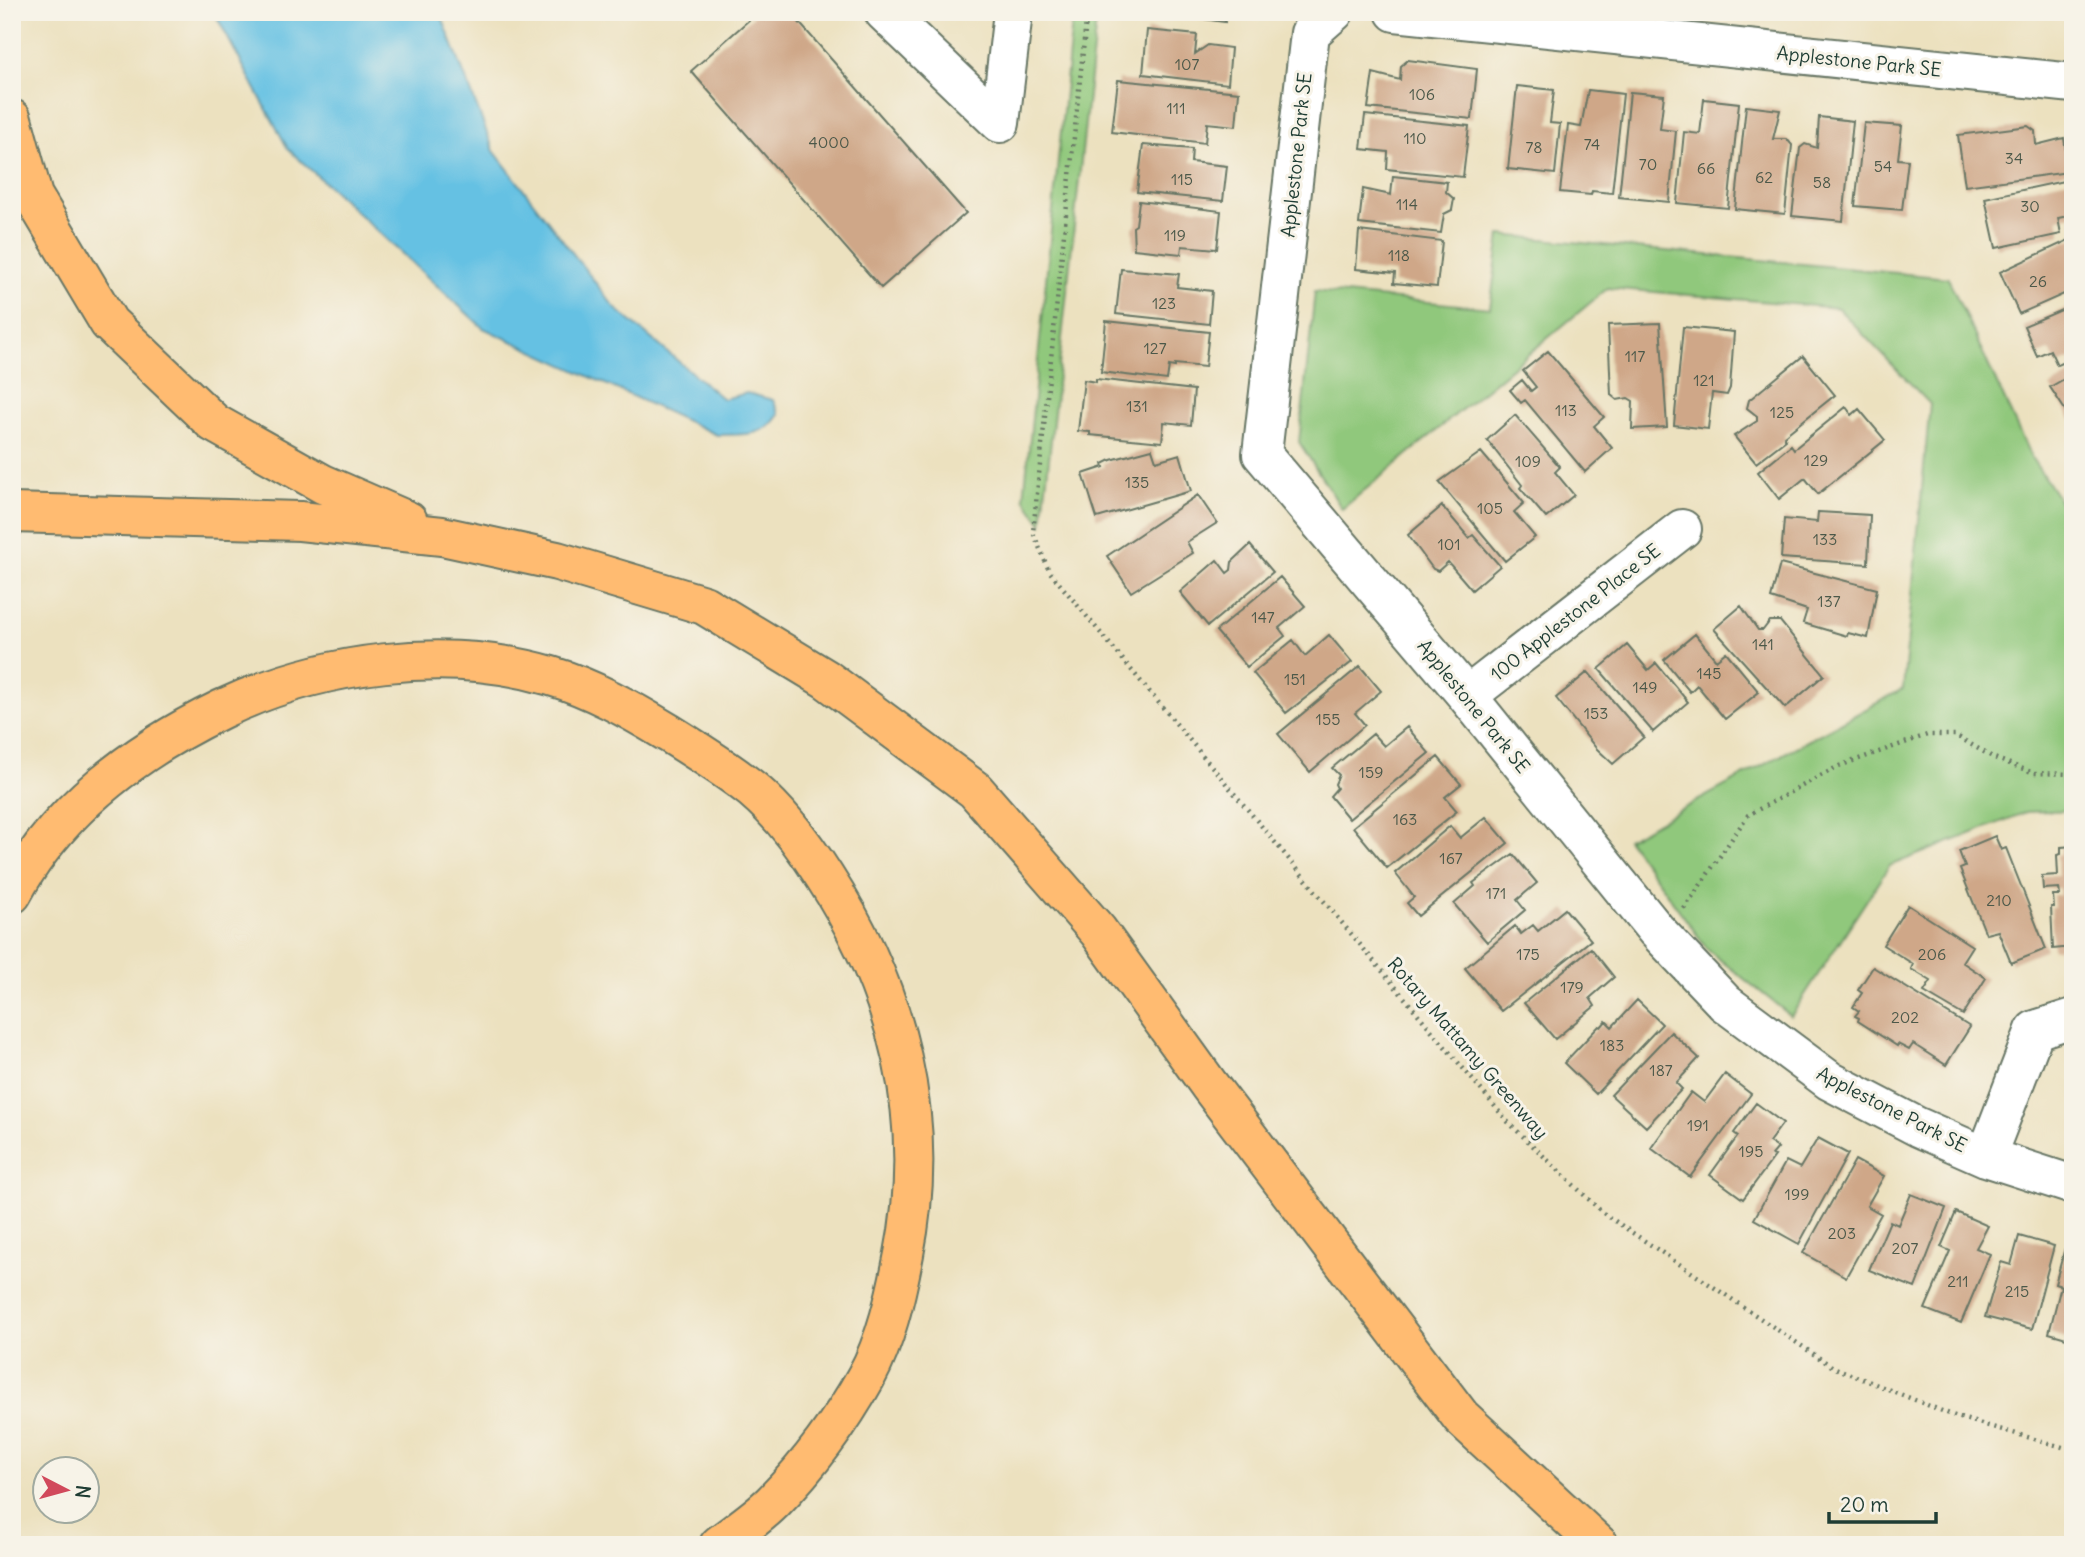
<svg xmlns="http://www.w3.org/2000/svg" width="2085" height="1557" font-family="Delius,sans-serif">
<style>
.green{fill:#90c87b;stroke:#588258;stroke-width:2}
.water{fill:#65c1e3;stroke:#427f8c;stroke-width:2}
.building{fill:#cfa788}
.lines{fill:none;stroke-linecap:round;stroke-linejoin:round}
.minor-casing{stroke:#677665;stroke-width:42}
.highway-casing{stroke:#677665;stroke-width:42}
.path{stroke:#677665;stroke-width:4.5;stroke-dasharray:2 5;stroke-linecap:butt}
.minor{stroke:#fff;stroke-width:38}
.highway{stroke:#ffbb71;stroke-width:38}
.labels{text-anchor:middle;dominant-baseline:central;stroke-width:6;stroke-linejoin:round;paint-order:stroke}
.number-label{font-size:16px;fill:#4b5849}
.street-label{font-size:19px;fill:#1f3d34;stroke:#f7f3e8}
</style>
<rect width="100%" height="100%" fill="#f7f3e8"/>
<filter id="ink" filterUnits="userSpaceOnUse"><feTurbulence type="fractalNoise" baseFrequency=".0143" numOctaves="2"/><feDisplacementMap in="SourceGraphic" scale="14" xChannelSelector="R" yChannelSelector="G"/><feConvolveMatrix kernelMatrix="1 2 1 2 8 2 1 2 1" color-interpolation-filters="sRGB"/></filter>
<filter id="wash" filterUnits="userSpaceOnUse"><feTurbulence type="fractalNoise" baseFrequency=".00686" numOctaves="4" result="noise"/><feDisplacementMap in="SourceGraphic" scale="28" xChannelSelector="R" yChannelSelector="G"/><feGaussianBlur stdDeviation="1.57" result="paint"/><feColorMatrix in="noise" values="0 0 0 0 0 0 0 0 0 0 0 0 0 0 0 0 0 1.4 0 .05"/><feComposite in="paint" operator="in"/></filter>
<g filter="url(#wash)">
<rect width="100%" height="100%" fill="#ece1bf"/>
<path class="green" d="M1073 12H1097L1042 524 1024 498Z
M1500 235 1948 278 2031 457 2073 521V810L2026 812 1889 866 1791 1016 1709 951 1627 839 1903 689 1930 404 1838 308 1608 288 1342 509 1299 442 1315 291 1490 308Z"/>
<path class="water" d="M214 12H440L494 151 615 308 723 399 747 393 773 400 779 414C765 438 742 434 717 435L483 328 288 149Z"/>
<g id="blocks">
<path class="building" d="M758 12H790L966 213 881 288 691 71Z
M1155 12H1226L1225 22Z
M1147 30 1197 35 1195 54 1208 45 1231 48 1228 84 1143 74Z
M1408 60 1477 69 1472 119 1368 108 1373 73 1400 80 1401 66Z
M1118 80 1239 92 1236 126 1207 123 1205 143 1112 132Z
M1517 86 1554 90 1550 123 1560 124 1555 174 1508 169Z
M1588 90 1623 94 1612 193 1592 191 1591 195 1560 192 1568 125 1581 127Z
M1630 92 1664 95 1660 129 1676 131 1669 202 1619 197Z
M1704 99 1739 103 1728 208 1677 203 1684 132 1700 134Z
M1746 106 1780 110 1773 139H1787L1792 145 1785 214 1735 209Z
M1365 115 1469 126 1463 177 1387 169 1388 152 1361 149Z
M1819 117 1853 121 1843 221 1792 216 1800 148 1805 144 1817 148Z
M1864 123 1902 126 1898 159 1908 160 1902 210 1855 206Z
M2028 126 2035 131 2036 145 2064 138 2069 172 1965 186 1958 135Z
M1143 145 1192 149 1191 162 1227 166 1223 201 1137 192Z
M1393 176 1447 182 1446 192 1454 199 1452 210 1444 214 1441 233 1359 224 1363 189 1391 195Z
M2073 179V215L2058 218 2061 234 1996 248 1985 198Z
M1139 201 1221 211 1217 249 1182 246 1181 254 1134 249 1133 227 1136 225Z
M1359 231 1442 241 1437 287 1394 283 1395 273 1356 269Z
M2073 238V290L2019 314 2000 272Z
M1121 269 1179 274 1177 287 1212 291 1209 324 1116 314Z
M2073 305V358L2057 365 2050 350 2037 356 2024 326Z
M1106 321 1209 332 1205 367 1175 364V367L1169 366 1167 380 1101 372Z
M1660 323 1667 427 1632 429 1633 401 1628 398 1617 400 1611 395 1608 325Z
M1683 327 1734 332 1730 388 1727 395 1712 393 1708 429 1674 425Z
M1548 351 1604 417 1594 426 1612 448 1585 472 1525 400 1521 403 1510 390 1522 380 1531 391 1536 387 1523 371Z
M1803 356 1835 395 1784 436 1786 440 1756 463 1734 436 1757 421V416L1747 408 1749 400Z
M2073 374V422L2050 387Z
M1096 379 1194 390 1191 425 1164 422 1162 442 1090 435V432L1078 431 1084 380 1096 382Z
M1846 407 1852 415 1859 409 1885 440 1818 494 1805 478 1779 499 1758 472 1791 445 1794 449Z
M1515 415 1560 467 1555 472 1574 495 1546 518 1520 488 1522 485 1487 440Z
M1152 449 1156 461 1180 454 1191 491 1097 518 1083 474 1104 467 1103 464 1111 460Z
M1481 452 1524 503 1514 512 1535 537 1505 561 1439 482Z
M1198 495 1217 523 1187 542 1193 553 1131 592 1107 556Z
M1442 506 1469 538 1473 535 1500 566 1472 590 1448 562 1438 571 1433 569 1408 535Z
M1818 512 1870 515 1868 564 1781 558 1784 519 1817 522Z
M1250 545 1273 572 1208 626 1180 592 1217 560 1227 573 1231 570 1232 562Z
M1780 564 1877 589 1868 638 1848 633 1847 636 1803 623 1807 610 1771 598Z
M1280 577 1305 606 1279 628 1285 636 1247 667 1216 631Z
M1741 606 1758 630H1763L1770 621H1780L1824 675 1785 708 1714 629Z
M1695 634 1716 660 1726 652 1759 692 1725 719 1697 685 1690 692 1664 660Z
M1329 635 1352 662 1286 713 1253 673 1293 640 1305 656Z
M1627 645 1648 670 1656 663 1688 702 1653 732 1599 669Z
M1360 666 1381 691 1355 713 1365 725 1310 772 1278 734Z
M1588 672 1644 737 1613 764 1596 748 1556 698Z
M1407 727 1429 753 1349 819 1330 796 1337 788 1335 784 1339 775 1332 768 1373 734 1384 746Z
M1438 757 1461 784 1445 797 1457 811 1387 868 1353 827Z
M1486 817 1508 843 1418 916 1407 903 1414 897 1395 873 1450 826 1460 838Z
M1995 836 2001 850 2006 848 2046 949 2011 963 1998 931 1986 934 1960 869 1965 867 1959 851Z
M2073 846V947L2053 949 2051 907H2054L2053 895H2060L2059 888 2043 889 2042 876 2058 875 2057 855 2061 854V847Z
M1513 854 1537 883 1517 900 1525 910 1487 942 1454 904 1475 886 1473 883Z
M1908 905 1972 946 1962 962 1986 978 1963 1015 1924 992 1931 981 1911 969 1913 964 1883 945Z
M1565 909 1591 940 1501 1011 1465 968 1515 926 1521 934 1533 925 1538 931Z
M1591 948 1614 977 1590 998 1595 1006 1555 1039 1524 1003Z
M1873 967 1970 1027 1946 1065 1913 1044 1909 1050 1898 1044 1897 1046 1858 1021 1859 1018 1855 1016 1859 1011 1853 1007 1862 993 1858 990Z
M1637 1000 1662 1024 1596 1094 1564 1063 1599 1026 1601 1027 1606 1021 1612 1027Z
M1671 1032 1699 1058 1676 1083 1682 1089 1646 1127 1611 1095Z
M1725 1074 1751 1094 1690 1177 1651 1148 1691 1092 1704 1102Z
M1756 1103 1783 1123 1769 1142 1778 1148 1772 1155 1775 1156 1743 1199 1710 1175 1738 1136 1734 1133Z
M1818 1138 1848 1154 1799 1244 1754 1219 1786 1161 1800 1168Z
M1855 1160 1884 1176 1867 1206 1881 1214 1846 1277 1803 1253Z
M1911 1194 1946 1208 1915 1288 1869 1270 1890 1221 1898 1225Z
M1956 1212 1988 1226 1976 1248 1990 1254 1961 1323 1925 1309 1950 1251 1941 1247Z
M2019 1236 2054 1246 2032 1329 1985 1317 2001 1262 2011 1265Z
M2065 1248 2073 1250V1340L2049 1333 2061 1286 2055 1284Z"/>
</g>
</g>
<g filter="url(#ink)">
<use href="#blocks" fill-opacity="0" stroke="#677665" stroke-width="2"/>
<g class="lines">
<g class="minor-casing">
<path id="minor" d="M884 12 1000 123
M1334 12 1310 33 1262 454 1467 696 1656 930 1725 1003 1830 1081 1918 1127 1986 1157 2073 1185
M1395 12 2073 83
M1000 123 1013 12
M1467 696 1682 529
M1986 1157 2035 1030 2073 1018"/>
</g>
<g class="highway-casing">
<path id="highway" d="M12 119 33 196 109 323 214 423 323 484 408 521
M12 513 300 521 442 536 557 561 704 605 826 679 975 790 1098 931 1209 1085 1461 1417 1599 1545
M12 894C57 809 137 750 222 709 321 662 445 645 551 676 592 688 631 710 667 732 696 750 727 769 753 790 780 813 805 846 824 876 898 990 931 1120 904 1254 896 1295 886 1341 866 1377 841 1422 809 1465 773 1502 757 1518 737 1531 719 1545"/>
</g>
<path class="path" d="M1087 12 1033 532 1049 571 1507 1121 1603 1213 1833 1367 1957 1417 2073 1450
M1684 909 1748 815 1839 766 1927 735H1955L1994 758 2034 773 2073 774"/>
<use href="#minor" class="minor"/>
<use href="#highway" class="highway"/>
</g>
</g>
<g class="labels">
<g class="number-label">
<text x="1187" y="64">107</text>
<text x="1422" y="94">106</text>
<text x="1176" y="108">111</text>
<text x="1415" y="138">110</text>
<text x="829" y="142">4000</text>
<text x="1592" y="144">74</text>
<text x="1534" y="147">78</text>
<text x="2014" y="158">34</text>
<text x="1648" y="164">70</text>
<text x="1883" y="166">54</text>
<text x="1706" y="168">66</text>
<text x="1764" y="177">62</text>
<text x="1182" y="179">115</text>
<text x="1822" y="182">58</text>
<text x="1407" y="204">114</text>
<text x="2030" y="206">30</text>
<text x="1175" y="235">119</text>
<text x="1399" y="255">118</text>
<text x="2038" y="281">26</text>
<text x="1164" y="303">123</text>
<text x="1155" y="348">127</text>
<text x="1635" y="356">117</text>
<text x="1704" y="380">121</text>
<text x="1137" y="406">131</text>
<text x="1566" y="410">113</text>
<text x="1782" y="412">125</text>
<text x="1816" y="460">129</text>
<text x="1528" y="461">109</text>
<text x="1137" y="482">135</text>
<text x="1490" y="508">105</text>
<text x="1825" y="539">133</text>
<text x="1449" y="544">101</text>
<text x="1829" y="601">137</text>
<text x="1263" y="617">147</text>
<text x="1763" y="644">141</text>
<text x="1709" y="673">145</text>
<text x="1295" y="679">151</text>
<text x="1645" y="687">149</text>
<text x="1596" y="713">153</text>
<text x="1328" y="719">155</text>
<text x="1371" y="772">159</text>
<text x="1405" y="819">163</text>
<text x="1451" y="858">167</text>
<text x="1496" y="893">171</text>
<text x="1999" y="900">210</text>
<text x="1528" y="954">175</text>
<text x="1932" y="954">206</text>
<text x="1572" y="987">179</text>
<text x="1905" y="1017">202</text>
<text x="1612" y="1045">183</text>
<text x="1661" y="1070">187</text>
<text x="1698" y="1125">191</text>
<text x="1751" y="1151">195</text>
<text x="1797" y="1194">199</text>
<text x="1842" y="1233">203</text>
<text x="1905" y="1248">207</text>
<text x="1958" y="1281">211</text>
<text x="2017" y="1291">215</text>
</g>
<g class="street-label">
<text transform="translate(1859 61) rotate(6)">Applestone Park SE</text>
<text transform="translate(1296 155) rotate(-84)">Applestone Park SE</text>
<text transform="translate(1575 612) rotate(-38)">100 Applestone Place SE</text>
<text transform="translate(1474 706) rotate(51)">Applestone Park SE</text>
<text transform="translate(1468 1048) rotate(49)">Rotary Mattamy Greenway</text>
<text transform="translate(1892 1109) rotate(27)">Applestone Park SE</text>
</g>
</g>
<rect width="2085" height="1557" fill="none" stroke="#f7f3e8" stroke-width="42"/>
<g transform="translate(66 1490) rotate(96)"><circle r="33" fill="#f7f3e8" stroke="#a1aaa0" stroke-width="2"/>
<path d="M0-5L12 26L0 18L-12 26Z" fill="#d1495b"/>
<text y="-10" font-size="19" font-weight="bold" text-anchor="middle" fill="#1f3d34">N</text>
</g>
<path d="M1829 1512v10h107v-10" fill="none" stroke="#1f3d34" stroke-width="3.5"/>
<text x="1840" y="1512" font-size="21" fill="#1f3d34" stroke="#f7f3e8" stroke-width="5" paint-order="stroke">20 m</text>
</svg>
